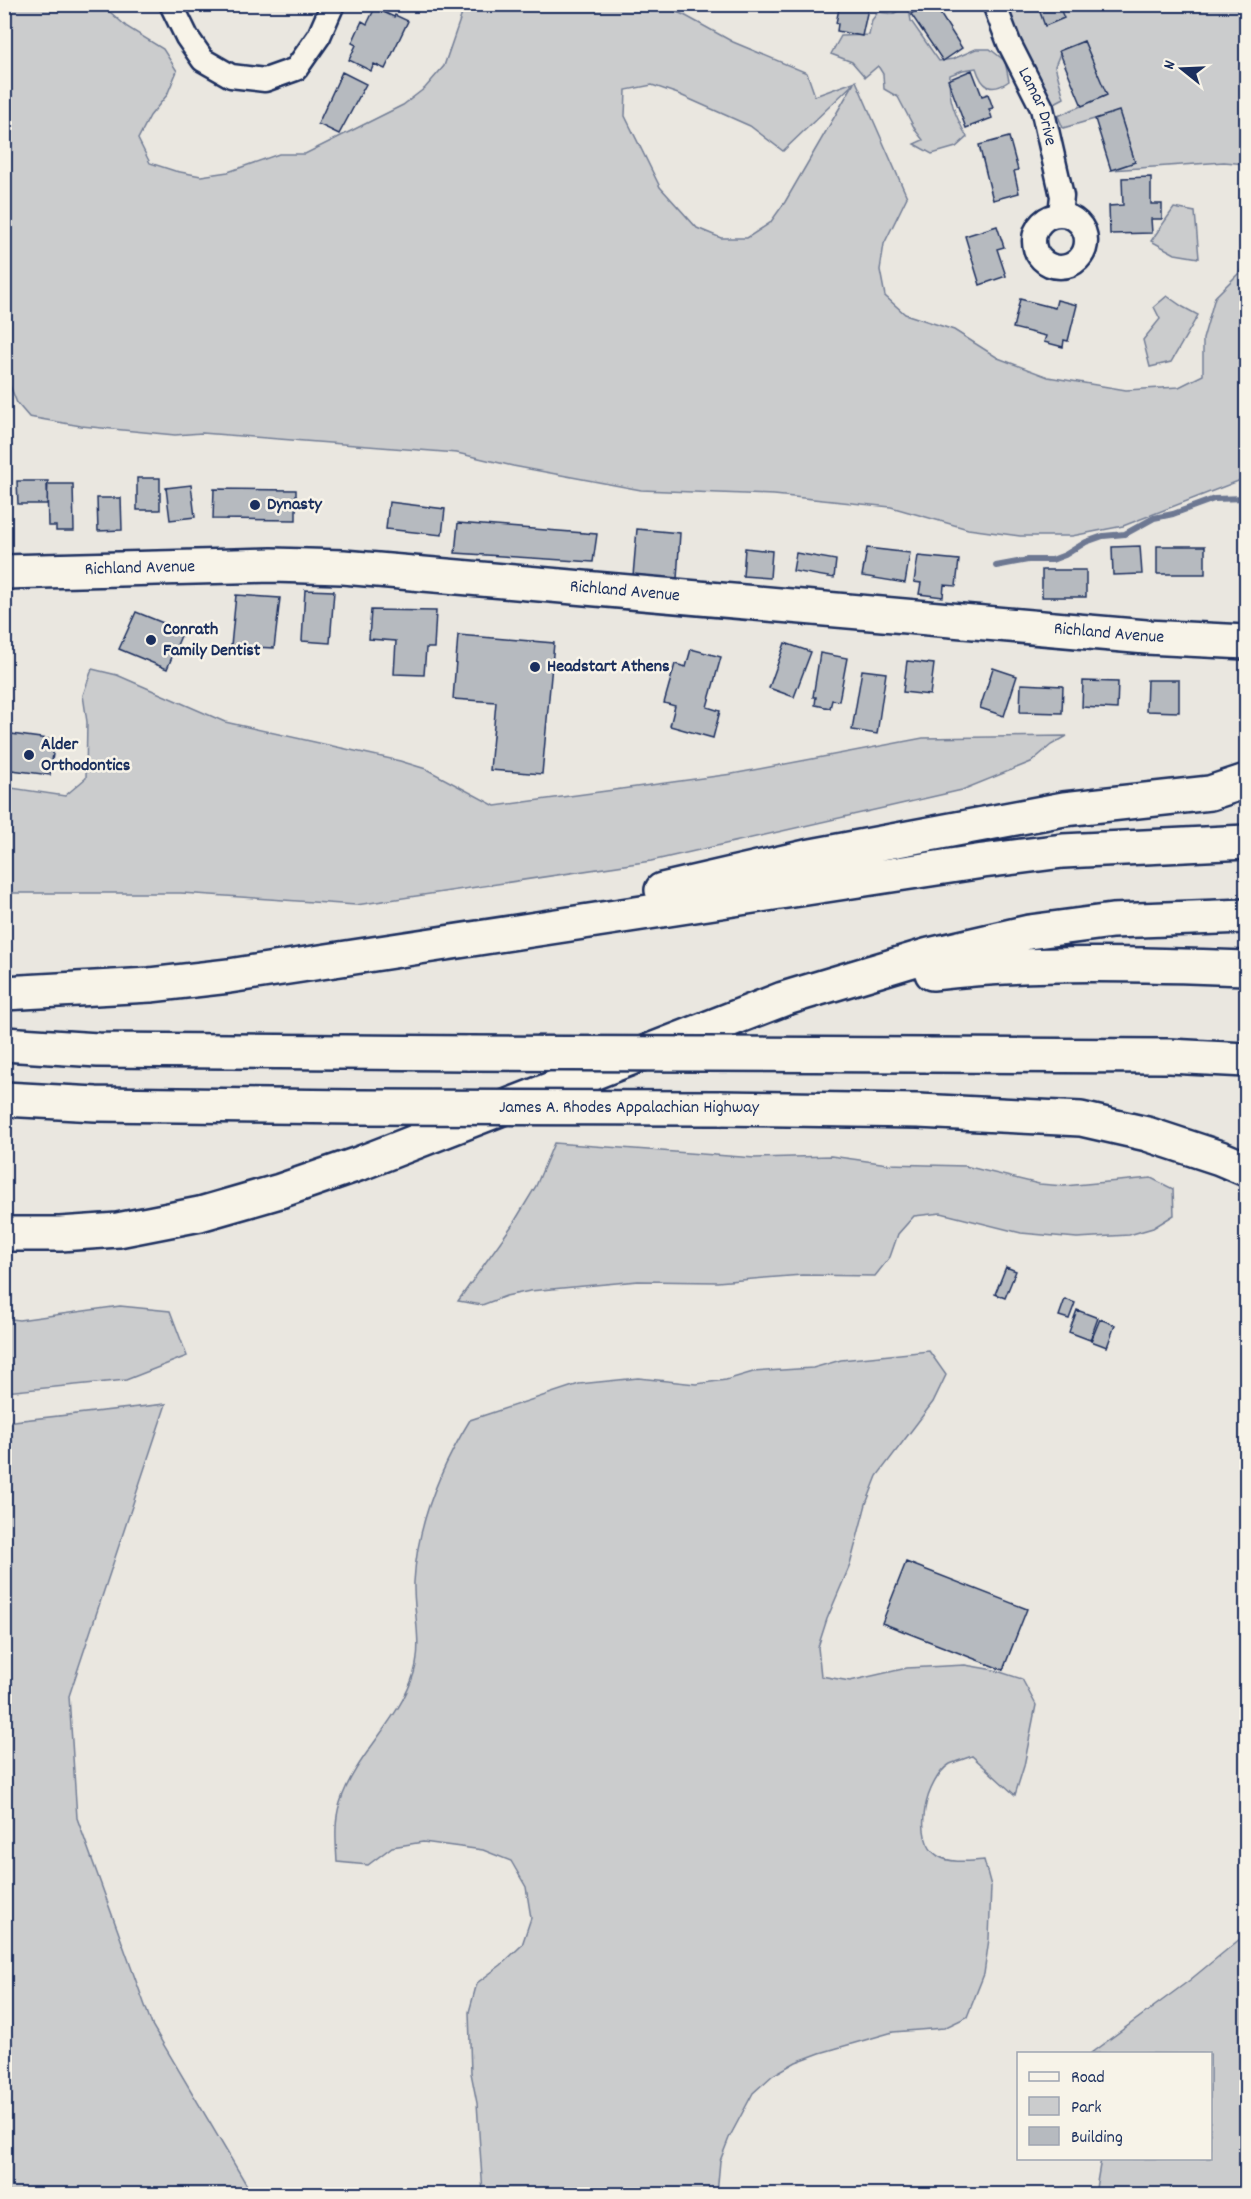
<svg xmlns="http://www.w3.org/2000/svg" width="1251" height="2199" font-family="Dekko,sans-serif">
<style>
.green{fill:#cbcccd;stroke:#737e96;stroke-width:1.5;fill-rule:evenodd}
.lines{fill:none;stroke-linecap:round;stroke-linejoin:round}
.stream{stroke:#6d7892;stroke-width:6}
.building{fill:#b6babf;stroke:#1b2f5e;stroke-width:1.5}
.street-casing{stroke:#1b2f5e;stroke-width:27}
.secondary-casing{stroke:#1b2f5e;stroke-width:38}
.highway-casing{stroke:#1b2f5e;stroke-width:38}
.street{stroke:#f7f3e8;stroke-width:22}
.secondary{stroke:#f7f3e8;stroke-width:33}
.highway{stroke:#f7f3e8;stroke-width:33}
.highway-bridge-casing{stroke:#1b2f5e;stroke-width:38;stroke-linecap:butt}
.highway-bridge{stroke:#f7f3e8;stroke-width:33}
.poi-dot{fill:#1b2f5e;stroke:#f7f3e8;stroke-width:2}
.labels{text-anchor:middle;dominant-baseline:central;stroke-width:5;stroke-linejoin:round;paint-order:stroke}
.street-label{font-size:18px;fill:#1b2f5e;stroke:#f7f3e8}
.poi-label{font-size:18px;font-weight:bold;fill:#1b2f5e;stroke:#f7f3e8;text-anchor:start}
</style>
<rect width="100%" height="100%" fill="#eae7e0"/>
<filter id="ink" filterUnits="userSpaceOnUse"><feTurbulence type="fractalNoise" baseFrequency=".0167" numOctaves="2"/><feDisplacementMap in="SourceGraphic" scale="12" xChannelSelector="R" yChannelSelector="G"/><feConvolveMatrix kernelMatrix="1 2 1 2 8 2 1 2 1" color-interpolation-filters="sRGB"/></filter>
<g filter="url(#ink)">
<path class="green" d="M5 4 102 5 127 27 163 49 177 71 167 95 150 116 138 139 150 163 175 171 201 176 228 172 279 154H305L403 105 425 88 444 66 465 5H659L684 15 733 42 807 73 815 96 856 81 907 197 884 244 880 270 885 296 905 314 954 330 998 358 1048 377 1126 390 1179 387 1203 375V339L1215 297 1246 266V478L1123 526 1072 536H1020L968 529 891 507 774 495 641 490 513 466 457 453 202 433 175 435 81 426 29 417 17 403 5 373ZM854 83 785 202 770 223 747 238H721L697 228 660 187 625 116 626 90 652 85 678 94 750 126 783 151Z
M1006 5H1246V164L1224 162 1111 170 1135 162 1119 112 1063 128 1058 116 1106 95 1084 41 1061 51 1055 66 1064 98 1049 106 1025 64Z
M903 8 909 9 911 21 939 61 953 59 976 49H990L1005 61 1009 81C991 94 982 87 976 68L963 70 950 75C947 98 956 117 967 137L956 147 932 154 914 144 923 140 916 131 898 97 884 89 883 74 878 66 865 77 852 62 831 54 841 36 869 35 872 20 878 12 893 14Z
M1174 208 1195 212 1199 258 1175 254 1151 241Z
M1167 296 1183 307 1198 315 1171 362 1150 367 1143 340 1160 319 1154 307Z
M92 669 117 675 225 722 400 761 426 769 495 806 732 774 923 738 1067 736 1051 745 1031 762 962 790 651 861 356 905 181 893H5V787L65 796 86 778 87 722 83 695Z
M554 1143 755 1158 831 1156 888 1164 965 1166 1039 1184 1064 1186 1151 1178 1173 1189 1174 1215 1153 1228 1129 1235 1077 1238 1021 1233 941 1213 914 1216 898 1234 890 1257 875 1276 802 1275 717 1282 638 1281 530 1291 506 1296 482 1305 458 1301 513 1224 536 1186Z
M120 1306 170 1311 187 1356 126 1380 5 1392V1318L19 1320Z
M929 1351 946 1375 933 1402 877 1476 866 1504 850 1565 827 1619 818 1647 821 1676 850 1681 907 1668 965 1665 994 1670 1022 1679 1036 1705 1024 1766 1015 1795 972 1756C965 1759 956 1761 950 1764 926 1779 911 1839 938 1856 951 1864 970 1861 984 1860L991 1886 989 1939 984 1974 967 2017 944 2028 893 2032 820 2053 796 2062 773 2075 753 2093 729 2138 720 2161 717 2194H483L477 2103 471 2073 469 2012 477 1983 501 1965 522 1945 531 1918 526 1887 511 1861 483 1850 423 1842 392 1847 368 1865 337 1862C336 1843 334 1821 340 1803 355 1755 400 1721 414 1673 423 1643 413 1612 414 1582 417 1524 440 1469 470 1420L579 1384 638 1378 696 1384 726 1380 753 1372 813 1368 841 1360Z
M166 1404 69 1696 77 1818 152 2025 252 2194H5V1422Z
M1246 1934V2194H1095L1101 2159 1210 2158V2054L1091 2053 1190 1980Z"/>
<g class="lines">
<path class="stream" d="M996 566 1028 560H1052L1065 555 1086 542 1103 536 1125 534 1154 518 1173 514 1214 499 1246 498"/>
</g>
<path class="building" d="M754 4H775L774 11 753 7Z
M840 4H869L862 36 837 31 838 24 836 23Z
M925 4H934L962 48 943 61 911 14Z
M1037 4H1058L1064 18 1045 26Z
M375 8 394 17 395 15 408 21 385 69 374 64 371 71 349 60 356 45 352 43 362 21 367 24Z
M1084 41 1107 95 1082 106 1059 51Z
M972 70 982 96 988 94 993 108 989 109 992 118 966 128 948 80Z
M342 72 366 84 339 134 318 124Z
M1119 111 1135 162 1111 170 1095 119Z
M1009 137 1018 170 1014 171 1019 193 993 200 979 145Z
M1151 177V204H1162V219H1151L1152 233 1110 234 1109 206 1123 205 1122 178Z
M997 226 1004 247 997 249 1006 276 980 285 965 236Z
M1020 299 1055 308 1057 300 1077 305 1068 341 1064 340 1063 347 1044 342 1046 336 1013 328Z
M137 478H160V510H137Z
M17 481H48L47 504H18Z
M47 484H73L74 531H56V526H48Z
M191 485 195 517 170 520 166 488Z
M214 489 296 490V520L213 519Z
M97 498H121L122 530 98 531Z
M389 502 445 509 442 535 386 529Z
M458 523 597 534 593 562 455 553Z
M637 529 680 533 677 579 633 576Z
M1140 546 1142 574 1113 575 1112 547Z
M1157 546H1205V574H1157Z
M745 548 772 551 770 578 743 576Z
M867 548 910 553 905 583 862 576Z
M796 553 836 560 834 578 793 571Z
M918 556 959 560 956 586 944 585 943 597 919 594 921 583 914 582Z
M1042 570H1086V597H1042Z
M305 590 334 591 330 643 302 641Z
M236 595 280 598 274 648 231 646Z
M371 610 436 611 434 648H426L424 675 394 674 396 641 369 639Z
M136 612 183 631 167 669 119 649Z
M458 635 554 643 542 774 490 770 496 702 453 699Z
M785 643 811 652 794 697 769 688Z
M691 649 721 657 707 707 720 711 713 738 670 726 675 706 664 703 675 664 686 667Z
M820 653 847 658 839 701 832 700 830 708 815 705 816 697H813Z
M907 661 934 664 930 695 903 692Z
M993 668 1017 676 1004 716 980 708Z
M862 670 886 673 877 734 852 730Z
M1147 680H1179V712L1146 711Z
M1083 681 1118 682 1117 709 1082 707Z
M1021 684 1063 686 1062 713 1020 712Z
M4 733 55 740 50 775 4 769Z
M1006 1267 1016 1271 1005 1298 995 1294Z
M1065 1299 1075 1303 1069 1319 1059 1316Z
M1077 1310 1098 1318 1090 1340 1069 1332Z
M1100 1319 1115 1325 1107 1347 1091 1341Z
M906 1562 1027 1609 1003 1670 882 1623Z"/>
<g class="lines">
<g class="street-casing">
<g id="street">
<path d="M171 4 187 37 203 60 231 76 265 80 296 69 319 36 333 4"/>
<path id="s1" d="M994 4 1009 43 1042 108 1062 196 1060 214"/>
<circle cx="1060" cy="241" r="26"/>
</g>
</g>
<g class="secondary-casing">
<g id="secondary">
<path id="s2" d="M4 572 272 565 343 567 1146 637 1246 642"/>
</g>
</g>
<g class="highway-casing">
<path id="highway" d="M662 890 806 857 1064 809 1210 793 1246 781
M932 973C1037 961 1142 964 1246 968
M4 993 150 985 229 976 983 861 1063 851 1246 842
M4 1044 98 1050 470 1053
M926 1055 1169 1056 1246 1060
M4 1099 96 1104 356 1107
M719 1108 918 1111 1081 1119 1147 1134 1220 1158 1246 1169
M4 1234H60L118 1230 200 1214 280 1191 361 1163 783 999 929 955 1029 932 1112 921 1246 916"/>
</g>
<use href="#street" class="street"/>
<use href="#secondary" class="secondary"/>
<use href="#highway" class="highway"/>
<g class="highway-bridge-casing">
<path id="highway-bridge" d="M470 1053 926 1055
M356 1107 719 1108"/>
</g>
<use href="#highway-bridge" class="highway-bridge"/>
</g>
</g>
<g class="poi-dot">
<circle cx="255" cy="505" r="6"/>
<circle cx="151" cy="640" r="6"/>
<circle cx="535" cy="667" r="6"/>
<circle cx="29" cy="755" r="6"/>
</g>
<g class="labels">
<g class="street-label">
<text stroke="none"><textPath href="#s1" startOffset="112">Lamar Drive</textPath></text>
<text stroke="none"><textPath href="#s2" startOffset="136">Richland Avenue</textPath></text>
<text stroke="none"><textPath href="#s2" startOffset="622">Richland Avenue</textPath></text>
<text stroke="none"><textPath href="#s2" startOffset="1108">Richland Avenue</textPath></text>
<text x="629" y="1108">James A. Rhodes Appalachian Highway</text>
</g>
<g class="poi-label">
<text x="267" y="505">Dynasty</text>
<text x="163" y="630">Conrath<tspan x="163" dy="21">Family Dentist</tspan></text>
<text x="547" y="667">Headstart Athens</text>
<text x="41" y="745">Alder<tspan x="41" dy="21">Orthodontics</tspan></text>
</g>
</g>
<rect width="1251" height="2199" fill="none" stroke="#f7f3e8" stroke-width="24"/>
<rect x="12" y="12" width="1227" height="2175" fill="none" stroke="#1b2f5e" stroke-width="2" filter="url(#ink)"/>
<rect x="1017" y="2052" width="195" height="108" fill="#f7f3e8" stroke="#9fa5b1" stroke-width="1.5"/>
<rect x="1029" y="2072" width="30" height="9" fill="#f7f3e8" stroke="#9fa5b1" stroke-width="1.5"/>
<text x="1071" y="2082" font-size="18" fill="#1b2f5e">Road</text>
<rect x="1029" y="2097" width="30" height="18" fill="#cbcccd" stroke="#9fa5b1" stroke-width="1.5"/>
<text x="1071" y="2112" font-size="18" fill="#1b2f5e">Park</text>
<rect x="1029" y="2127" width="30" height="18" fill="#b6babf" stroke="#9fa5b1" stroke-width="1.5"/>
<text x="1071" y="2142" font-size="18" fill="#1b2f5e">Building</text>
<g transform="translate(1182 69) rotate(288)" stroke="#f7f3e8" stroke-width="4.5" paint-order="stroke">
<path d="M0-4.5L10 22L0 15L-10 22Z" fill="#1b2f5e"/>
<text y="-9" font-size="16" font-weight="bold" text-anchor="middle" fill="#1b2f5e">N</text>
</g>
</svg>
